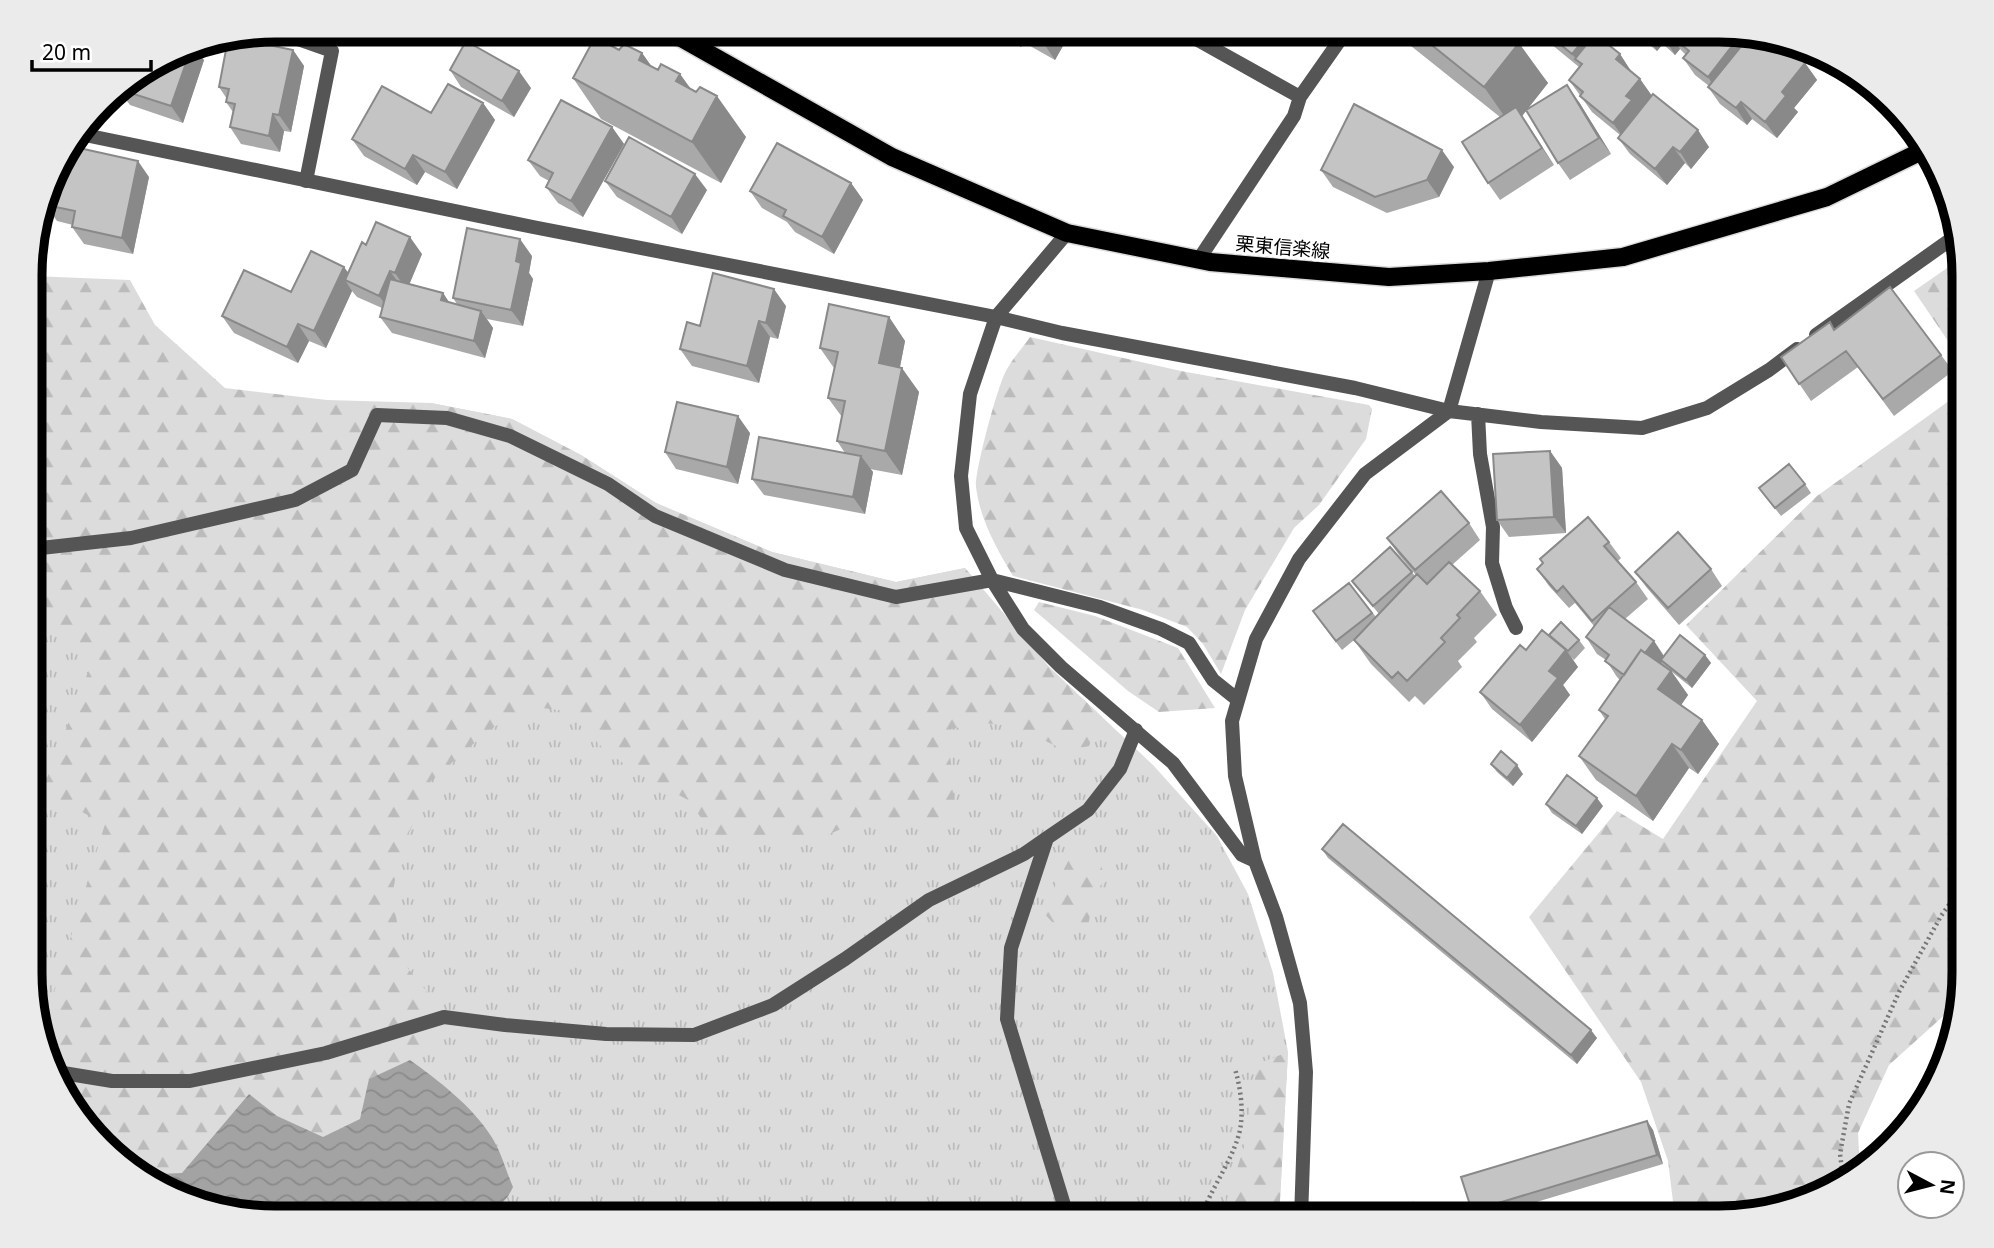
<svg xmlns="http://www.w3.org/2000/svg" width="1994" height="1248" font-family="'Noto Sans','Noto Sans JP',sans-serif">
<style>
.grass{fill:url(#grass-tufts)}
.forest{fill:url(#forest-firs)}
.water{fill:url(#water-waves)}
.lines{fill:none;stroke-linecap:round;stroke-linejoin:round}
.primary-casing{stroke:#dbdbdb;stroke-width:21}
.path{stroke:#777;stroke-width:4.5;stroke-dasharray:2 3.5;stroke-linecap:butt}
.service{stroke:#555;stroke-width:14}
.minor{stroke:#555;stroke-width:14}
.primary{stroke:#000;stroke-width:18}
.wall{fill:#a9a9a9}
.shaded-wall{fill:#898989}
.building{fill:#c4c4c4;stroke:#898989;stroke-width:2}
.labels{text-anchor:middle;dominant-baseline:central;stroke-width:6;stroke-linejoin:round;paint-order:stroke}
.street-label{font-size:19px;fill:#000;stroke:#fff}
.rim{fill:none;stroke:#000;stroke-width:9}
</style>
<defs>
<pattern id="grass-tufts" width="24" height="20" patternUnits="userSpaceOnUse" patternTransform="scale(1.75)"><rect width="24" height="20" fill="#dcdcdc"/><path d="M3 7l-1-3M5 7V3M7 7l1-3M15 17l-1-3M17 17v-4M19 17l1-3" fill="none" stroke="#bbb"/></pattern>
<pattern id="forest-firs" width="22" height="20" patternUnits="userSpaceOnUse" patternTransform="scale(1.75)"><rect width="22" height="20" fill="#dcdcdc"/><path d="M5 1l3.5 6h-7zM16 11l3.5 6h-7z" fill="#bbb"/></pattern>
<pattern id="water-waves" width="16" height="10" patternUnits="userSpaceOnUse" patternTransform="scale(1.75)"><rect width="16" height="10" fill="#a3a3a3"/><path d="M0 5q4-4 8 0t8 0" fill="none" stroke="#8b8b8b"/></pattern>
</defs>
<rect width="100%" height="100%" fill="#fff"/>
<path class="grass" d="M431 403 512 419 581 455 656 503 772 552 896 582 965 568 1049 667 1153 765 1217 836 1248 894 1273 973 1288 1052 1279 1218H274L211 1210 139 1177 71 1109 32 1005V530Z"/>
<path class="forest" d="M1963 257 1964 989 1959 1002 1889 1065 1858 1133 1860 1169 1842 1185 1735 1218H1675L1668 1161 1641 1082 1529 917 1617 811 1663 839 1757 701 1686 625 1817 496 1953 398 1961 360 1914 291Z
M32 276 130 280 155 325 225 388 327 400 431 403 512 419 581 455 656 503 772 552 896 582 965 568 1049 667 1102 717 1089 746 1066 751 1017 727 985 723 946 730 952 770 954 820 848 826 818 839 755 836 721 845 688 800 634 771 605 750 566 711 527 706 488 731 431 781 399 857 392 897 406 966 441 1009 410 1060 369 1079 360 1119 323 1137 277 1116 249 1094 182 1173 137 1175 71 1109 42 1032 105 824 42 791 97 649 32 625Z
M1030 337 1181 371 1369 405 1372 409 1366 439 1319 505 1294 528 1245 610 1221 674 1203 644 1187 627 1143 610 1013 576C997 549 980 520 976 487 975 470 997 389 1005 373 1011 360 1022 349 1030 337Z
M1039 602 1095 616 1178 648 1215 708 1159 712 1128 691 1034 610Z
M1073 852 1097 858 1106 877 1094 896 1087 931 1052 922 1042 911Z
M1288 1052 1279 1218H1221L1247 1138 1257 1064Z"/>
<path class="water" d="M410 1060C439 1081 472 1106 491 1136 501 1151 506 1171 513 1187 503 1210 484 1214 461 1218H274L211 1210 137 1175 182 1173 249 1094 277 1116 323 1137 360 1119 369 1079Z"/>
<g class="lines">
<g class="primary-casing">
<path id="primary" d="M667 30 892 157 1067 233 1210 262 1389 277 1489 271 1623 257 1827 197 1928 148"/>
</g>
<path class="path" d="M1844 1184 1840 1154 1849 1104 1899 992 1941 916 1964 884
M1201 1218C1210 1188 1238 1154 1241 1123 1243 1106 1240 1086 1235 1069"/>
<path class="service" d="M80 134 533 227 996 317 1062 333 1355 388 1449 411 1541 422 1642 428 1707 408 1769 370 1797 349
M996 317 970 394 961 476 966 528 992 580 1023 629 1061 667 1173 763 1242 855 1255 861
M1816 335 1957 235
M1478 414 1480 454 1493 527 1492 563 1506 608 1516 628
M32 549 131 538 295 500 352 470 377 415 447 418 510 436 608 484 655 516 785 570 896 597 992 580 1100 607 1161 629 1189 643 1213 680 1238 700
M1047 838 1011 948 1007 1019 1068 1218
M57 1072 112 1081H190L326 1053 444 1017 505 1025 606 1034 694 1035 773 1005 845 959 929 900 1024 854 1047 838 1088 810 1120 769 1136 730
M1301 1218 1306 1072 1300 1003 1276 917 1255 861 1235 776 1232 721 1256 639 1299 559 1365 474 1449 411"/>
<path class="minor" d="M272 30 332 51 306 181
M1180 30 1300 97 1347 30
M1199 259 1294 116 1300 97
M996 317 1067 233
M1449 411 1489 271"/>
<use href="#primary" class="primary"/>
</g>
<path class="wall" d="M380 30H409L402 43Z
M992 30H1072L1055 60 1023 42 1021 47Z
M1272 30H1317L1309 44 1290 33 1287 38Z
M1391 30H1503L1548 83 1522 116 1554 165 1500 200 1488 183 1500 117Z
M1537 30H1617L1606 43 1620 54 1631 72 1640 79 1652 96 1640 111 1709 147 1691 169 1685 163 1667 185 1630 154 1618 138 1620 135 1592 112 1569 80 1579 67 1540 35Z
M1631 30H1720L1805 63 1817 80 1794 108 1798 112 1777 138 1752 119 1747 125 1720 104 1708 87 1709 86 1695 75 1683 58 1686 55 1680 49 1675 55 1663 44 1657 51Z
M293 50 304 66 291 132 284 131 280 152 241 144 230 127 233 112 226 102 227 99 219 87Z
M619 50 642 53 652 67 658 70 680 74 691 89 746 137 721 183 601 119 573 78Z
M204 60 183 123 130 105 118 89Z
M1830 60 1855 71 1870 87Z
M450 70 531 88 514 117 461 87Z
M1579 102 1611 154 1570 180 1558 163Z
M483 103 495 120 457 189 425 172 417 185 364 156 352 139 431 113Z
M612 127 624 144 583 217 558 203 546 187 549 181 540 176 528 160Z
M1454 167 1439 197 1387 213 1333 187 1321 170Z
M149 177 133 254 84 244 72 227 73 225 57 221 46 205 63 180Z
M605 181 707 190 682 234 617 197Z
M851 183 863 200 834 254 795 232 787 222 762 208 750 191Z
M366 245 422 254 409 284 443 293 449 302 457 304 453 298 532 256 529 273 533 279 523 326 487 319 493 328 485 358 392 333 380 317 382 308 357 297 352 291 326 348 309 341 298 363 234 333 222 316 348 273Z
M786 306 778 339 770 337 759 383 692 366 680 349 700 326Z
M889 317 905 341 900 367 919 392 902 475 870 469 873 472 865 514 764 495 752 479 845 453 837 441 842 417 828 398 834 368 820 348Z
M1835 329 1941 355 1953 371 1894 416 1858 367 1811 401 1781 357Z
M750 433 738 484 676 469 665 452Z
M1550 451 1562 468 1566 533 1509 537 1497 520Z
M1805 484 1811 493 1781 516 1759 488Z
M1469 523 1480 540 1452 565 1480 591 1497 615 1474 638 1477 642 1458 661 1462 667 1424 705 1415 696 1409 702 1371 664 1354 640 1342 650 1319 620 1349 583 1376 617 1379 614 1352 581 1412 572 1415 576 1416 575 1399 555 1387 538Z
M1609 542 1621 558 1618 561 1636 582 1648 599 1625 619 1654 641 1664 656 1705 655 1711 663 1692 688 1672 672 1688 695 1681 705 1702 720 1719 744 1698 774 1689 768 1653 821 1596 780 1579 756 1605 719 1599 710 1620 680 1617 677 1606 660 1597 654 1586 637 1594 626 1575 603 1569 608 1549 586 1537 569Z
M1711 569 1722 586 1679 625 1647 588 1635 572Z
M1549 635 1579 640 1585 648 1574 660 1571 657 1578 667 1563 685 1570 695 1532 742 1492 709 1480 692 1526 650 1552 639Z
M1491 764 1523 774 1513 786 1497 772Z
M1546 804 1603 806 1582 834 1552 813Z
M1322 849 1597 1038 1577 1064 1328 858Z
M1647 1121 1653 1130 1663 1164 1483 1218H1477L1472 1211Z"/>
<path class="shaded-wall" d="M393 30H409L402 43Z
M1009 30H1015L1023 42 1021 47Z
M1041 30H1072L1055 60 1038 35Z
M1281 30H1288L1290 33 1287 38Z
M1299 30H1317L1309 44Z
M1591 30H1617L1585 69 1572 54Z
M1649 30H1653L1663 44 1657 51 1646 34Z
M1670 30H1696L1673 38 1680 49 1675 55 1664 38Z
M1742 33 1764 36 1719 94 1708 77Z
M1519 43 1548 83 1522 116 1554 165 1542 148 1512 127 1484 87Z
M192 46H194L204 60 183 123 171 106Z
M293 50 304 66 291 132 279 115Z
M642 53 671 94 639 60Z
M1620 54 1631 71 1627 76 1616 59Z
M1805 63 1817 80 1794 108 1798 112 1777 138 1765 122 1782 92Z
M519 71 531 88 514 117 502 101Z
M680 74 708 114 717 96 746 137 721 183 692 142 676 81Z
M1640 79 1652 96 1639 111 1644 117 1625 140 1613 123 1626 96Z
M1567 85 1579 102 1611 154 1599 138Z
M1741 102 1752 119 1747 125 1736 108Z
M483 103 495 120 457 189 445 172Z
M273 114 284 131 280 152 269 136Z
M612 127 624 144 583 217 571 201Z
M1698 130 1709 147 1691 169 1680 152Z
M1673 147 1685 163 1667 185 1655 169Z
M1442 150 1454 167 1439 197 1427 180Z
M413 155 425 172 417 185 405 169Z
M138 161 149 177 133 254 122 238Z
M695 174 707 190 682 234 671 217Z
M851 183 863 200 834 254 822 237Z
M410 237 422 254 407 290 395 273Z
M520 239 532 256 529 273 533 279 523 326 511 310 516 261Z
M344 267 356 283 345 280 352 291 326 348 314 331Z
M390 271 402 288 391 312 379 296Z
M774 289 786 306 778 339 766 323Z
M443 293 454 310 441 300Z
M481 311 493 328 485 358 474 341Z
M889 317 905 341 896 387 879 363Z
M759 321 770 337 759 383 747 366Z
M298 324 309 341 298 363 287 347Z
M902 368 919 392 902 475 885 451Z
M738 416 750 433 738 484 727 467Z
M1550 451 1562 468 1566 533 1554 517Z
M861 456 873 472 865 514 853 497Z
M1654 641 1665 658 1661 660 1662 662 1638 694 1627 677Z
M1566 650 1578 667 1563 685 1570 695 1532 742 1520 725 1549 671Z
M1705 655 1711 663 1692 688 1686 680Z
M1671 671 1688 695 1675 714 1658 689Z
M1702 720 1719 744 1698 774 1681 750Z
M1672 744 1689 768 1653 821 1636 796Z
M1517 765 1523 774 1513 786 1507 778Z
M1597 798 1603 806 1582 834 1576 826Z
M1591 1030 1597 1038 1577 1064 1571 1055Z
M1647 1121 1653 1130 1663 1164 1657 1155Z"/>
<path class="building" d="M1028 30H1041L1038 35Z
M1413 30H1503L1519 43 1484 87Z
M1543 30H1591L1572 54Z
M1640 30H1649L1646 34Z
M1654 30H1670L1664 38Z
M1679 30H1720L1742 33 1708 77 1683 58 1689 51 1673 38Z
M1595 34 1620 54 1616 59 1640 79 1626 96 1632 100 1613 123 1580 96 1583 92 1569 80 1582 64 1575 59Z
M1751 34 1772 37 1805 63 1782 92 1786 96 1765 122 1741 102 1736 108 1708 87Z
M595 37 619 50 624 44 642 53 639 60 658 70 661 64 680 74 676 81 696 92 700 87 717 96 692 142 573 78Z
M234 38 293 50 279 115 273 114 269 136 230 127 235 104 226 102 229 89 219 87 228 39Z
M466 41 519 71 502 101 450 70Z
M192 46 171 106 118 89 119 87 181 48Z
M448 84 483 103 445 172 413 155 405 169 352 139 382 86 431 113Z
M1567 85 1599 138 1558 163 1526 110Z
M1653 94 1698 130 1680 152 1673 147 1655 169 1618 138Z
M561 100 612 127 571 201 546 187 553 173 528 160Z
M1354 104 1442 150 1427 180 1375 197 1321 170Z
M1516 107 1542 148 1488 183 1462 142Z
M629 137 695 174 671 217 605 181Z
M777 143 851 183 822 237 783 216 786 210 750 191Z
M70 146 138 161 122 238 72 227 75 211 46 205 52 178 63 180Z
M376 222 410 237 395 273 390 271 379 296 345 280 362 242 366 245Z
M467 228 520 239 516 261 521 263 511 310 453 298Z
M311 251 344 267 314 331 298 324 287 347 222 316 244 270 291 292Z
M713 273 774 289 766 323 759 321 747 366 680 349 687 322 700 326Z
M390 279 443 293 441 300 481 311 474 341 380 317Z
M1890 287 1941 355 1883 399 1846 351 1799 384 1781 357 1830 322 1834 330Z
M829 304 889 317 879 363 902 368 885 451 837 441 845 401 828 398 838 352 820 348Z
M677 402 738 416 727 467 665 452Z
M759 437 861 456 853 497 752 479Z
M1550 451 1554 517 1497 520 1493 454Z
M1789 464 1805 484 1775 508 1759 488Z
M1441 491 1469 523 1415 570 1387 538Z
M1588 517 1609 542 1604 546 1636 582 1592 621 1563 586 1557 592 1537 569 1543 563 1540 559Z
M1678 532 1711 569 1668 608 1635 572Z
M1390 547 1412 572 1373 606 1352 581Z
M1449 562 1480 591 1457 615 1460 618 1441 638 1445 642 1407 681 1398 672 1392 678 1354 640 1417 574 1427 584Z
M1349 583 1372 613 1336 641 1313 611Z
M1609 607 1654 641 1645 653 1641 650 1624 675 1605 661 1609 655 1586 637Z
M1561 622 1579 640 1568 651 1549 635Z
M1542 630 1566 650 1549 671 1558 678 1520 725 1480 692 1520 645 1526 650Z
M1680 635 1705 655 1686 680 1661 660Z
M1641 650 1671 671 1658 689 1702 720 1681 750 1672 744 1636 796 1579 756 1608 716 1599 710Z
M1501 751 1517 765 1507 778 1491 764Z
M1567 775 1597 798 1576 826 1546 804Z
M1343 824 1591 1030 1571 1055 1322 849Z
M1647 1121 1657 1155 1472 1211 1461 1177Z
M1413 1203 1426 1218H1395Z"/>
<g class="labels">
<g class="street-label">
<text transform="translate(1283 247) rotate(5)">栗東信楽線</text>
</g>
</g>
<path d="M0 0H1994V1248H0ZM275 42H1719A233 233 0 0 1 1952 275V973A233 233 0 0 1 1719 1206H275A233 233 0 0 1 42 973V275A233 233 0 0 1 275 42Z" fill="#ebebeb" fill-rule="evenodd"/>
<path class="rim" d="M275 42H1719A233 233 0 0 1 1952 275V973A233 233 0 0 1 1719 1206H275A233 233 0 0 1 42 973V275A233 233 0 0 1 275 42Z"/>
<g transform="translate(1931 1185) rotate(97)"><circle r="33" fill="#ffffff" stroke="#999999" stroke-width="2"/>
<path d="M0-5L12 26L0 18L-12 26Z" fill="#000000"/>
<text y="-10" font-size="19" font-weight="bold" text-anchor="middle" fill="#000000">N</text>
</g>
<path d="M32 60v10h119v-10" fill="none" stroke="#000000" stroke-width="3.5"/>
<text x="42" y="60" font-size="21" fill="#000000" stroke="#ffffff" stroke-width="5" paint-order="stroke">20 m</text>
</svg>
